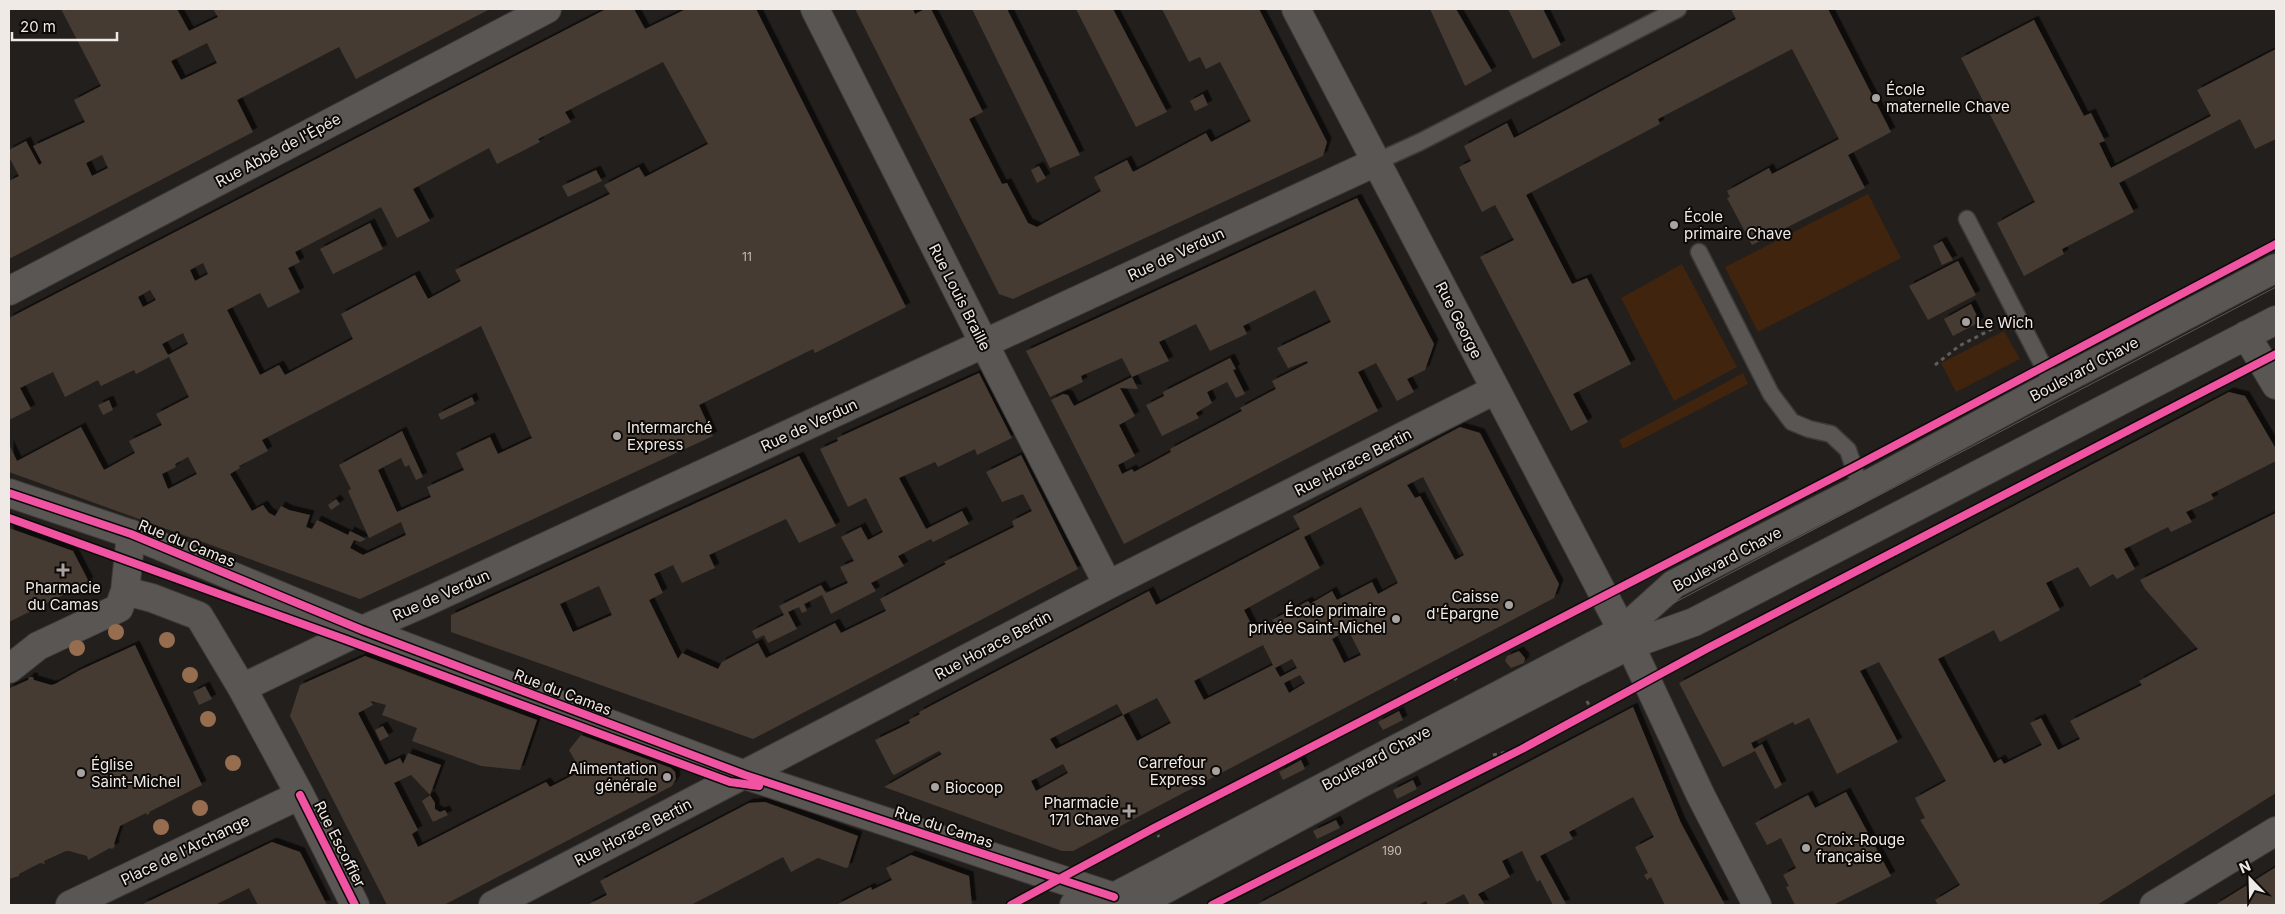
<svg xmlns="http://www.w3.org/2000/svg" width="2285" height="914" font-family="Inter,sans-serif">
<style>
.green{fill:#40240e}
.building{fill:#453a32;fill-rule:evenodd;filter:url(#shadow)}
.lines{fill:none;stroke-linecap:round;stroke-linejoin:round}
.service-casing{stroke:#3d3a38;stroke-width:19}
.minor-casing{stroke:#3d3a38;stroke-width:30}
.tertiary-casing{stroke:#3d3a38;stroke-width:30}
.path{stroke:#5f5d5b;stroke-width:3;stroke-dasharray:4 4;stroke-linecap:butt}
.service{stroke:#595653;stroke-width:16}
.minor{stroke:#595653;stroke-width:28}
.tertiary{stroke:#595653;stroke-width:28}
.tram{stroke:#5c5856;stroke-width:1}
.cycleway-casing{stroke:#0c0907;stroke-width:11}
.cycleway{stroke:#f153a3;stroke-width:8}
.tree{fill:#976d50}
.poi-dot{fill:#a8a3a0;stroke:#0c0907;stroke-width:2}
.labels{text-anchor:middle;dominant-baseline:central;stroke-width:4;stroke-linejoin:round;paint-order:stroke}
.number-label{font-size:12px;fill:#c5beba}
.poi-label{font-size:15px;fill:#f0eae7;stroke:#0c0907;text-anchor:start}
.street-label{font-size:15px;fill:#f0eae7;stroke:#0c0907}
</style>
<defs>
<filter id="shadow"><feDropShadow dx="4.5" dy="-4.5" stdDeviation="0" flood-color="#0009"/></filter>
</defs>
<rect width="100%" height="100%" fill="#231f1c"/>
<path class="green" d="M1868 194 1901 258 1758 332 1725 267Z
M1682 264 1737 367 1674 401 1621 298Z
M2004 331 2020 359 1956 392 1941 363Z
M1743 373 1748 384 1623 449 1619 440Z"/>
<path class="building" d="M61 9H177L189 31 218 17 213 9H490L356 79 339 47 237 100 253 132 9 259V181L19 176 9 157V150L26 141 39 165 42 163 33 146 85 122 74 100 101 86ZM207 43 217 63 181 80 171 61ZM102 155 108 168 92 176 86 163Z
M606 9H634L645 29 686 9H756L906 307 815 353 813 349 699 405 713 436 360 599 9 472V444L17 461 81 427 104 470 135 453 129 441 162 425 156 414 189 397 169 357 136 374 134 370 101 386 98 380 65 397 53 372 20 388 31 409 9 420V318ZM663 62 708 144 645 177 639 167 604 185 610 194 455 270 461 281 428 299 415 275 341 314 353 339 285 375 279 365 260 375 227 310 260 293 268 308 300 292 288 268 300 262 295 252 381 207 397 238 430 221 413 189 489 148 497 164 540 142 538 139 571 122 565 112ZM203 263 208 274 195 281 190 270ZM150 290 156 300 143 307 138 297ZM481 326 532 438 498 454 490 437 456 453 464 470 427 487 431 497 397 512 378 470 401 458 405 467 409 465 416 480 423 477 402 431 339 465 351 489 348 491 369 538 401 522 406 535 363 555 350 548 354 540 360 542 366 539 350 531 348 535 317 520 312 529 306 527 310 515 289 510 281 506 275 516 269 513 263 505 252 511 230 474 240 468 239 466 268 451 262 440ZM183 333 188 344 168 355 162 344ZM188 457 197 474 168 489 162 474 176 467 175 464Z
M855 9H913L915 14 925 9H931L983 112 969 119 1002 184 1007 183 1028 223 1037 227 1101 191 1094 177 1127 160 1133 172 1206 133 1211 142 1251 121 1220 62 1206 69 1200 57 1189 62 1162 9H1259L1327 142 1323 156 1013 299 999 294Z
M972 9H1007L1080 155 1050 168Z
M1076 9H1113L1167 112 1136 127Z
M1430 9H1456L1492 71 1465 86Z
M1508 9H1543L1561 45 1533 59Z
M1731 9H1828L1891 132 1848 155 1865 188 1752 245 1727 198 1730 197 1727 191 1769 168 1772 174 1839 139 1792 49 1658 119 1660 124 1526 195 1572 284 1587 278 1631 364 1573 394 1588 422 1571 431 1480 257 1514 240 1495 205 1482 212 1459 167 1471 161 1464 146 1507 123 1514 138 1736 19Z
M2034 20 2084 116 2091 113 2105 141 2099 143 2111 168 2211 116 2197 90 2276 49V139L2255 149 2240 119 2119 183 2134 212 2062 249 2064 254 2024 276 1997 223 2035 202 1961 58Z
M1203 94 1208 105 1195 111 1190 101Z
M1039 166 1046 178 1037 183 1031 170Z
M596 170 602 181 568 197 562 186Z
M1357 198 1434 344 1425 370 1407 379 1414 392 1397 401 1376 363 1358 372 1378 411 1124 544 1051 400 1063 394 1068 395 1074 406 1132 377 1122 358 1081 376 1083 382 1050 397 1026 351ZM1315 290 1331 322 1277 348 1288 368 1307 361 1308 363 1272 381 1276 389 1240 408 1242 411 1170 449 1171 452 1134 472 1132 469 1122 474 1118 465 1135 456 1119 425 1135 416 1120 388 1138 389 1132 377 1169 361 1159 342 1196 324 1210 351 1247 334 1243 326Z
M370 223 383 249 333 274 320 249Z
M1942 241 1953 260 1942 265 1933 246Z
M1958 261 1976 295 1928 320 1909 286Z
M1971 304 1980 322 1953 336 1944 319Z
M1230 358 1236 369 1233 370 1245 394 1236 398 1227 382 1207 392 1212 403 1196 413 1199 418 1162 436 1146 405 1164 396 1163 392Z
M979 373 1012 438 977 455 975 449 938 467 935 462 899 478 926 529 962 511 969 524 933 542 931 539 898 556 904 566 871 583 876 591 831 614 822 595 804 604 807 611 802 613 799 607 788 612 797 629 768 643 764 635 756 639 752 631 784 615 779 606 821 585 826 593 848 583 840 567 854 561 841 537 861 527 868 540 883 532 866 498 848 507 820 449 838 441 837 438Z
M2229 392 2245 396 2276 449V461L2211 494 2214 499 2186 512 2192 522 2171 532 2168 527 2124 549 2135 569 2117 579 2113 574 2090 587 2078 567 2046 583 2060 610 2000 642 1994 630 1938 659 1994 763 2001 759 2004 764 2042 745 2030 723 2041 718 2058 750 2080 739 2070 721 2142 685 2139 681 2198 649 2145 589 2140 580 2276 513V793L2097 905H1938L1935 900 1960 885 1920 820 1925 818 1915 798 1946 781 1879 662 1860 671 1898 742 1837 774 1809 718 1795 725 1793 722 1751 743 1754 749 1762 744 1782 785 1775 789 1755 751 1723 767 1679 683Z
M472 397 475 404 441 420 438 414Z
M109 400 113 410 103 415 98 405Z
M1460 427 1480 433 1559 584 1554 598 1073 851H1062L884 787 942 754 939 751 894 775 892 773 875 740 910 723 909 720 920 714 919 712 1149 591 1156 605 1300 529 1293 516ZM1423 477 1464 555 1455 560 1420 496 1415 498 1407 485ZM1361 507 1398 583 1378 594 1372 582 1337 600 1332 591 1310 604 1308 601 1272 620 1274 623 1256 633 1244 610 1320 568 1304 537ZM1348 630 1361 655 1344 663 1332 639ZM1263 645 1273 665 1204 700 1194 681ZM1292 659 1297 668 1280 677 1275 668ZM1300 675 1305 683 1289 693 1284 683ZM1157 698 1171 723 1137 741 1123 715 1056 749 1050 739 1117 704 1123 715ZM1063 764 1068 773 1036 791 1031 781Z
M1021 455 1078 569 753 739 451 632V615L799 456 836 526 799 543 786 519 709 555 715 568 682 583 673 565 654 574 663 593 649 600 678 659 682 653 718 669 722 662 758 643 766 658 835 623 841 633 886 611 880 599 946 564 944 562 1014 527 1012 521 1032 511 1023 494 1002 502 986 472ZM599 586 612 615 573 632 560 604Z
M336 499 340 504 331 510 328 505Z
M9 528 73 551 89 582 9 622Z
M135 645 202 785 149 812 150 813 147 815 146 813 120 826 114 844 115 846 112 849 110 848 88 860 87 856 69 851H66L44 861 45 864 40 863 19 874V876L9 879V687L10 688 28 680 29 677H33L34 680 51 685 55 684 80 670Z
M1519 651 1525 658 1524 663 1511 668 1505 661 1507 656Z
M365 656 537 720 520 770 481 766 412 741 417 728 382 715 386 705 371 701 373 705 358 713 385 765 400 758 403 764 408 753 441 765 430 795 411 775 394 783 418 830 412 834 418 847 546 782 550 787 581 771 569 750 581 735 671 768 675 772 676 779 672 786 444 905H387L290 716 300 685Z
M205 686 212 699 199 705 193 692Z
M1633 707 1681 823 1725 905H1665L1651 877 1647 880 1644 875 1648 873 1635 847 1654 837 1633 797 1569 832 1573 839 1540 856 1566 904 1563 905H1553L1540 880 1537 882 1522 851 1502 861 1510 877 1478 894 1485 905H1470L1464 894 1443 905H1428L1426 901 1418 905H1256Z
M1399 711 1403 720 1383 730 1378 722Z
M383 726 389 736 380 741 375 730Z
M1301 760 1305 769 1283 780 1279 772Z
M1413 780 1417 789 1397 799 1393 790Z
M1846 792 1891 876 1833 905H1795L1786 887 1789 886 1783 875 1796 868 1781 838 1767 845 1755 823 1808 795 1815 808Z
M430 795 435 803V809L440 812 445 810 448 815 433 822 422 801Z
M765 802 858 836 848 867 846 868 818 858 791 872 783 857 691 905H587L607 895 600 881 749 803Z
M1336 820 1340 828 1317 839 1313 831Z
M272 842 300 852 327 905H258L249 888 215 905H141Z
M911 855 969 876 972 905H836L871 887 872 890 892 880 886 868Z
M2276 867V905H2215Z"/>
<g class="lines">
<g class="service-casing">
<path id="service" d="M1376 162 1420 142 1678 9
M1967 219 2053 385
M1699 252 1771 394 1792 422 1809 429 1831 434 1848 450 1857 477 1856 491"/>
</g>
<g class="minor-casing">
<path id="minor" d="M815 9 998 371 1108 585
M9 291 547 9
M2246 335 2276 385
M125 591 152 598 199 616 242 688 300 795 355 905
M1623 630 1674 584 1856 491 2053 385 2276 268
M9 669 38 646 119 608 125 591 131 534
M242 688 362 630 426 602 1376 162
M70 905 300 795
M493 905 1108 585 1495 390
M1074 905 1114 897
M1136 905 1356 786 1574 673 1630 645 1694 622 2276 320
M2154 905 2276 831"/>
</g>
<g class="tertiary-casing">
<path id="tertiary" d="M1296 9 1630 645 1700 794 1757 905
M9 493 131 534 362 630 745 775 1114 897 1131 905
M1114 897 1623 630"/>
</g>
<path class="path" d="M1935 365 1959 346 1994 328
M1454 680 1472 664
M1587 701 1591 710
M1493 755 1522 749
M1154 828 1159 837"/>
<use href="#service" class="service"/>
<use href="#minor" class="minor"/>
<use href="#tertiary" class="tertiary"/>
<path class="tram" d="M1098 905 2276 287
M1136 905 1356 786 2276 306"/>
<g class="cycleway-casing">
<path id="cycleway" d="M9 493 131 534 362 630 745 775 1114 897
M9 518 344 639 730 782 759 786
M300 795 355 905
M1011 905 1154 828 1854 467 2276 244
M1212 905 1522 749 1708 648 2276 354"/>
</g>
<use href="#cycleway" class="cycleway"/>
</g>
<g class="tree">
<circle cx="116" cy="632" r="8"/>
<circle cx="167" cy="640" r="8"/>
<circle cx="77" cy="648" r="8"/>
<circle cx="190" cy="675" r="8"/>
<circle cx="208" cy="719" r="8"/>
<circle cx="233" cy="763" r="8"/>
<circle cx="200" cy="808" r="8"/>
<circle cx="161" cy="827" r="8"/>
</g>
<g class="poi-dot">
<circle cx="1876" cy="98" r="5"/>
<circle cx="1674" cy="225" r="5"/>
<circle cx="1966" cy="322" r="5"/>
<circle cx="617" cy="436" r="5"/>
<path d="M60.5 562.5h5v5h5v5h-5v5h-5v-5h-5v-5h5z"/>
<circle cx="1509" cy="605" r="5"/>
<circle cx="1396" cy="619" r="5"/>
<circle cx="1216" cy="771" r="5"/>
<circle cx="81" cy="773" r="5"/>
<circle cx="667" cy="777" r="5"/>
<circle cx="935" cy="787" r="5"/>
<path d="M1126.5 803.5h5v5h5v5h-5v5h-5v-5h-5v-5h5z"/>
<circle cx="1806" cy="848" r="5"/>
</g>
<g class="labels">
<g class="number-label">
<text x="747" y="256">11</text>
<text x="1392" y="850">190</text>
</g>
<g class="poi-label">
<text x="1886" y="89">École<tspan x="1886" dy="17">maternelle Chave</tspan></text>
<text x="1684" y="216">École<tspan x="1684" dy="17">primaire Chave</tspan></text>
<text x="1976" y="322">Le Wich</text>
<text x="627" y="427">Intermarché<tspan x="627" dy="17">Express</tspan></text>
<text x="63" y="587" text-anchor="middle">Pharmacie<tspan x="63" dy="17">du Camas</tspan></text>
<text x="1499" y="596" text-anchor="end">Caisse<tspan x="1499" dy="17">d'Épargne</tspan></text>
<text x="1386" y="610" text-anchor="end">École primaire<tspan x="1386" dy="17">privée Saint-Michel</tspan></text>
<text x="1206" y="762" text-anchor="end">Carrefour<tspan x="1206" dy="17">Express</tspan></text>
<text x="91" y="764">Église<tspan x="91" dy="17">Saint-Michel</tspan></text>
<text x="657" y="768" text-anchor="end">Alimentation<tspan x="657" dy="17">générale</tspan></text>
<text x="945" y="787">Biocoop</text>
<text x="1119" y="802" text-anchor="end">Pharmacie<tspan x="1119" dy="17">171 Chave</tspan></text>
<text x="1816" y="839">Croix-Rouge<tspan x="1816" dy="17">française</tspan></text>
</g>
<g class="street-label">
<text transform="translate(278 150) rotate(-28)">Rue Abbé de l'Épée</text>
<text transform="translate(1176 254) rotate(-25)">Rue de Verdun</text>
<text transform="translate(960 297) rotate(63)">Rue Louis Braille</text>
<text transform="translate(1459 320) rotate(63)">Rue George</text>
<text transform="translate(2084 369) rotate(-28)">Boulevard Chave</text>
<text transform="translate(809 425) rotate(-25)">Rue de Verdun</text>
<text transform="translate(1353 462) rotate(-27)">Rue Horace Bertin</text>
<text transform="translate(187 543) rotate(22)">Rue du Camas</text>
<text transform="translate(1727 559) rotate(-28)">Boulevard Chave</text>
<text transform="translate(441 595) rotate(-24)">Rue de Verdun</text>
<text transform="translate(993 645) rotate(-28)">Rue Horace Bertin</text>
<text transform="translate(563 692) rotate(21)">Rue du Camas</text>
<text transform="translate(1376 758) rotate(-28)">Boulevard Chave</text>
<text transform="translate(944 827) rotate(18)">Rue du Camas</text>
<text transform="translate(633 832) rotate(-27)">Rue Horace Bertin</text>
<text transform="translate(340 844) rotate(63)">Rue Escoffier</text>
<text transform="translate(185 850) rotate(-26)">Place de l'Archange</text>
</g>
</g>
<rect width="2285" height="914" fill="none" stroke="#f0eae7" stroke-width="20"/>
<g transform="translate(2250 879) rotate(337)" stroke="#0c0907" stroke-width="4" paint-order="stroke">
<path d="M0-4L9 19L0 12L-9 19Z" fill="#f0eae7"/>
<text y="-8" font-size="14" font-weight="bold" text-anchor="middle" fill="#f0eae7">N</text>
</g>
<path d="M12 32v8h105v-8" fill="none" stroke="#f0eae7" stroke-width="2.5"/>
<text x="20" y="32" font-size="15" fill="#f0eae7" stroke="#0c0907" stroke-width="4" paint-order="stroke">20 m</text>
</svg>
